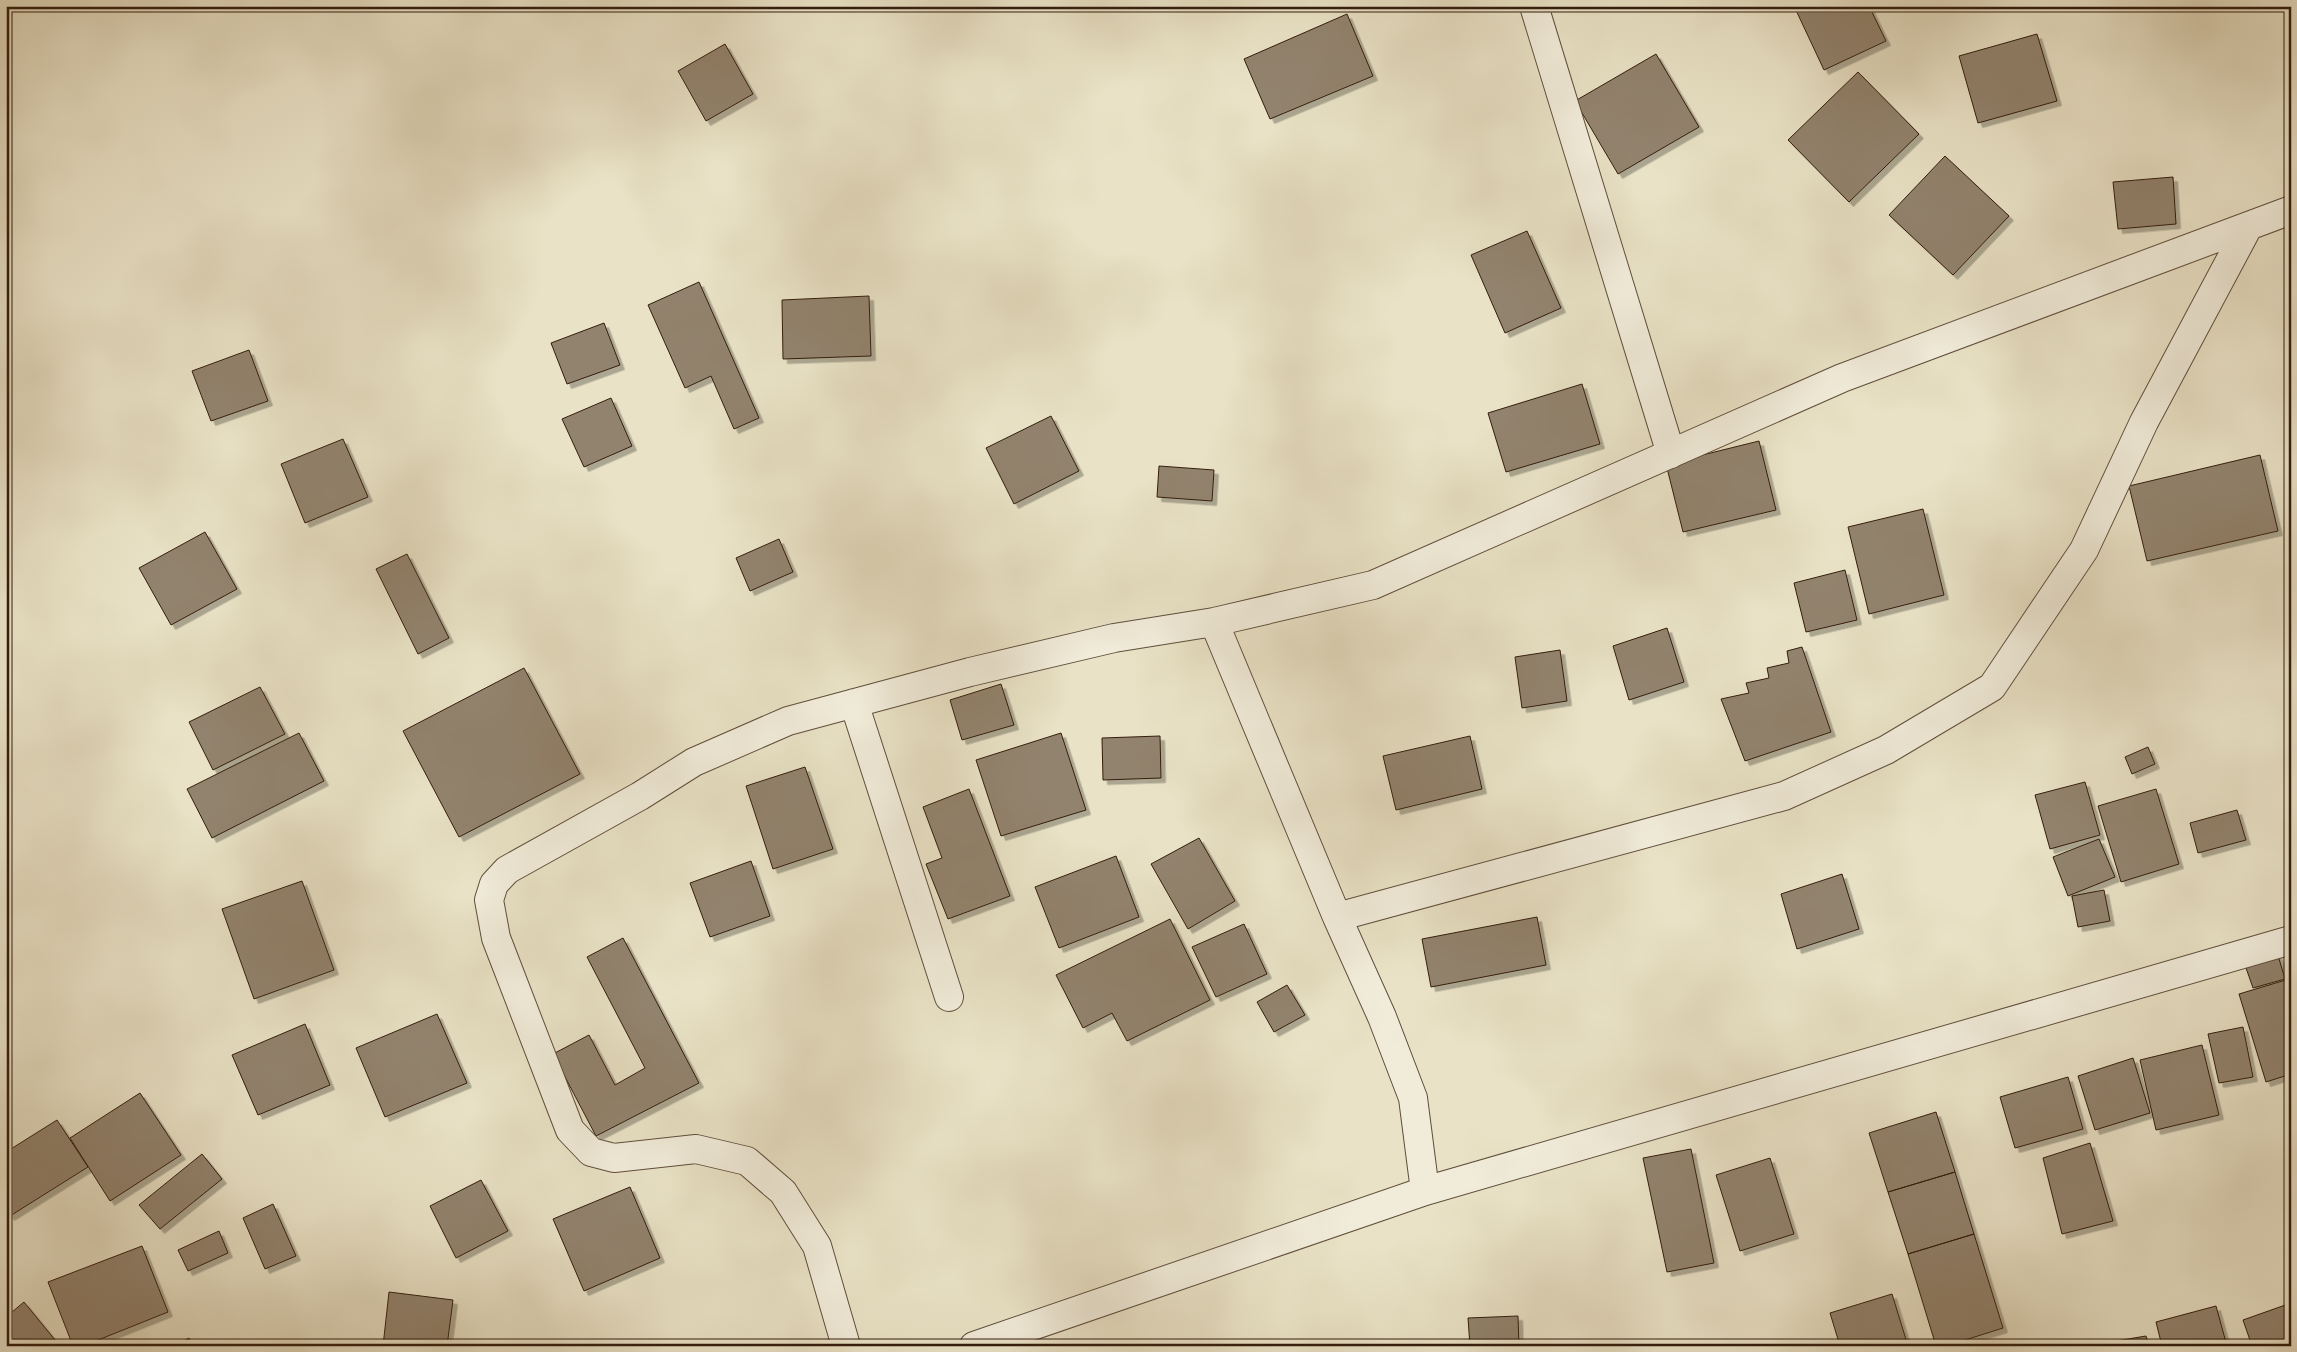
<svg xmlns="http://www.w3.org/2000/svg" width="2297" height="1352" font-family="'Libre Bodoni',serif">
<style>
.building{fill:#92836e;stroke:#331d0e;filter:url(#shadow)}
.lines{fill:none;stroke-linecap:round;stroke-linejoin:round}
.street-casing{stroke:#604e3c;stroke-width:30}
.street{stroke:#f1ecda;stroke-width:28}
</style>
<defs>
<filter id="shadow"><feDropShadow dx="4.5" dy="4.5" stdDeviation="0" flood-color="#0004"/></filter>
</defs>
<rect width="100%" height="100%" fill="#e9e2c6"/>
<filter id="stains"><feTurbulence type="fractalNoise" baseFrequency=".004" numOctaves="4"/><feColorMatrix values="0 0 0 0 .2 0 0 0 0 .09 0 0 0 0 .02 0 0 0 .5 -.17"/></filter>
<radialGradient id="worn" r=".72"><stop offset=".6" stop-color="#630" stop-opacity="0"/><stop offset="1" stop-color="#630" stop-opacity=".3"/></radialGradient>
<path class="building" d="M1794 6H1869L1886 41 1824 70Z
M1347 14 1373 76 1270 119 1244 59Z
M2037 34 2057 101 1978 123 1959 56Z
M725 44 753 94 706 121 678 71Z
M1656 54 1699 127 1618 174 1575 101Z
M1858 72 1919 134 1849 202 1788 140Z
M1945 156 2009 216 1953 275 1889 215Z
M2173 177 2176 224 2118 229 2113 182Z
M1527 231 1561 308 1505 333 1471 255Z
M699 282 759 418 734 429 711 376 685 388 648 305Z
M869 296 871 356 783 359 782 300Z
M604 323 620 365 567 384 551 343Z
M249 350 268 401 211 421 192 371Z
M1582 384 1600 444 1506 472 1488 413Z
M611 398 632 446 584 467 562 419Z
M1051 416 1079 471 1014 504 986 448Z
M343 439 368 497 305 523 281 464Z
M1759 441 1776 510 1683 532 1666 464Z
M2260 455 2278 531 2147 561 2129 486Z
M1159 466 1214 470 1212 501 1157 497Z
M1923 509 1944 595 1869 614 1848 527Z
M205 532 237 589 171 625 139 568Z
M779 539 793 572 750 591 736 558Z
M407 554 449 638 418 654 376 569Z
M1845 570 1857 620 1806 632 1794 583Z
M1667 628 1684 682 1629 700 1613 646Z
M1802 647 1831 732 1745 761 1721 699 1749 693 1746 683 1769 678 1767 668 1789 663 1787 651Z
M1560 650 1567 701 1522 708 1515 657Z
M524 668 580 774 459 837 403 731Z
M1001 684 1014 725 962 740 950 700Z
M260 687 285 734 213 770 189 722Z
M299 733 324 781 212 838 187 789Z
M1061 733 1086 810 1001 836 976 760Z
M1160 736 1161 778 1103 780 1102 738Z
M1470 736 1482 789 1396 810 1383 756Z
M2148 747 2155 764 2132 774 2125 757Z
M805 767 833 849 773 869 746 786Z
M2085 782 2100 835 2050 849 2035 795Z
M969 789 1010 896 948 919 926 864 942 858 923 807Z
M2156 789 2179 864 2121 882 2098 806Z
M2237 810 2246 840 2198 853 2190 823Z
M1199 838 1235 901 1188 929 1151 864Z
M2099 839 2115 877 2068 896 2053 857Z
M1116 856 1139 917 1059 948 1035 887Z
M751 861 770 916 710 937 690 883Z
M1842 874 1859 929 1797 949 1781 894Z
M302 881 334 970 254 999 222 909Z
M2104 890 2110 921 2078 927 2072 896Z
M1537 917 1546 965 1431 987 1422 939Z
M1170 919 1210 1000 1127 1041 1112 1013 1083 1028 1056 975Z
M1244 924 1267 974 1216 997 1192 947Z
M623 938 699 1083 596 1136 553 1054 589 1035 615 1085 645 1068 587 957Z
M2277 952 2285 979 2253 988 2244 962Z
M2289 979 2291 985V1074L2266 1082 2239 994Z
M1287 985 1305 1015 1274 1032 1257 1002Z
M437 1014 467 1083 385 1117 356 1048Z
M305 1024 330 1085 258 1115 232 1055Z
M2243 1027 2253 1077 2219 1083 2208 1034Z
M2202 1045 2219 1115 2156 1130 2140 1060Z
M2133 1058 2150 1113 2095 1130 2078 1076Z
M2068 1077 2083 1129 2015 1148 2000 1097Z
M140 1093 181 1155 110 1201 70 1138Z
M1936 1112 1955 1172 1888 1192 1869 1133Z
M57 1120 88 1167 10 1216 6 1211V1152Z
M2090 1143 2113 1221 2062 1234 2043 1158Z
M1691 1149 1714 1263 1667 1272 1643 1158Z
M202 1154 222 1179 160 1229 139 1205Z
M1770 1158 1794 1234 1740 1251 1716 1175Z
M1955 1172 1974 1234 1908 1254 1888 1192Z
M481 1180 508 1231 456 1258 430 1206Z
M630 1187 660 1258 584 1291 553 1219Z
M273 1204 296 1256 265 1269 243 1218Z
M219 1231 228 1253 188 1271 178 1250Z
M1974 1234 2003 1328 1946 1346H1936L1908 1254Z
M142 1246 168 1312 83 1346H73L48 1282Z
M389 1292 453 1300 447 1346H383Z
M1892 1294 1908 1346H1840L1830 1313Z
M24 1302 60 1346H6V1317Z
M2291 1303V1346H2252L2243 1320Z
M2216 1306 2227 1346H2162L2156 1322Z
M1518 1316 1519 1346H1470L1468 1318Z
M2146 1336 2149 1346H2099L2098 1344Z
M189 1338 193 1346H174Z"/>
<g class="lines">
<g class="street-casing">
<path id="street" d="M1534 6 1671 454
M1214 622 1337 917 1382 1017 1413 1098 1425 1191
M854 703 949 997
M1337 917 1784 796 1886 750 1992 687 2084 550 2144 422 2248 227
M846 1346 817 1246 783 1192 747 1161 696 1149 614 1158 591 1152 570 1130 496 938 489 900 494 884 507 870 640 796 694 762 788 721 970 672 1114 638 1214 622 1373 585 1842 378 2291 210
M974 1346 1425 1191 2291 940"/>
</g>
<use href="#street" class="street"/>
</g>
<rect width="2297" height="1352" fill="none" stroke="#e9e2c6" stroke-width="25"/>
<rect x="8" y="8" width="2282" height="1337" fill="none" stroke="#331d0e" stroke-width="2.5"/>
<rect x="12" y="12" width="2272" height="1327" fill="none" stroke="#331d0e"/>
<rect width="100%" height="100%" filter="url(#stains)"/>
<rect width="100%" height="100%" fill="url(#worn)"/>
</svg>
